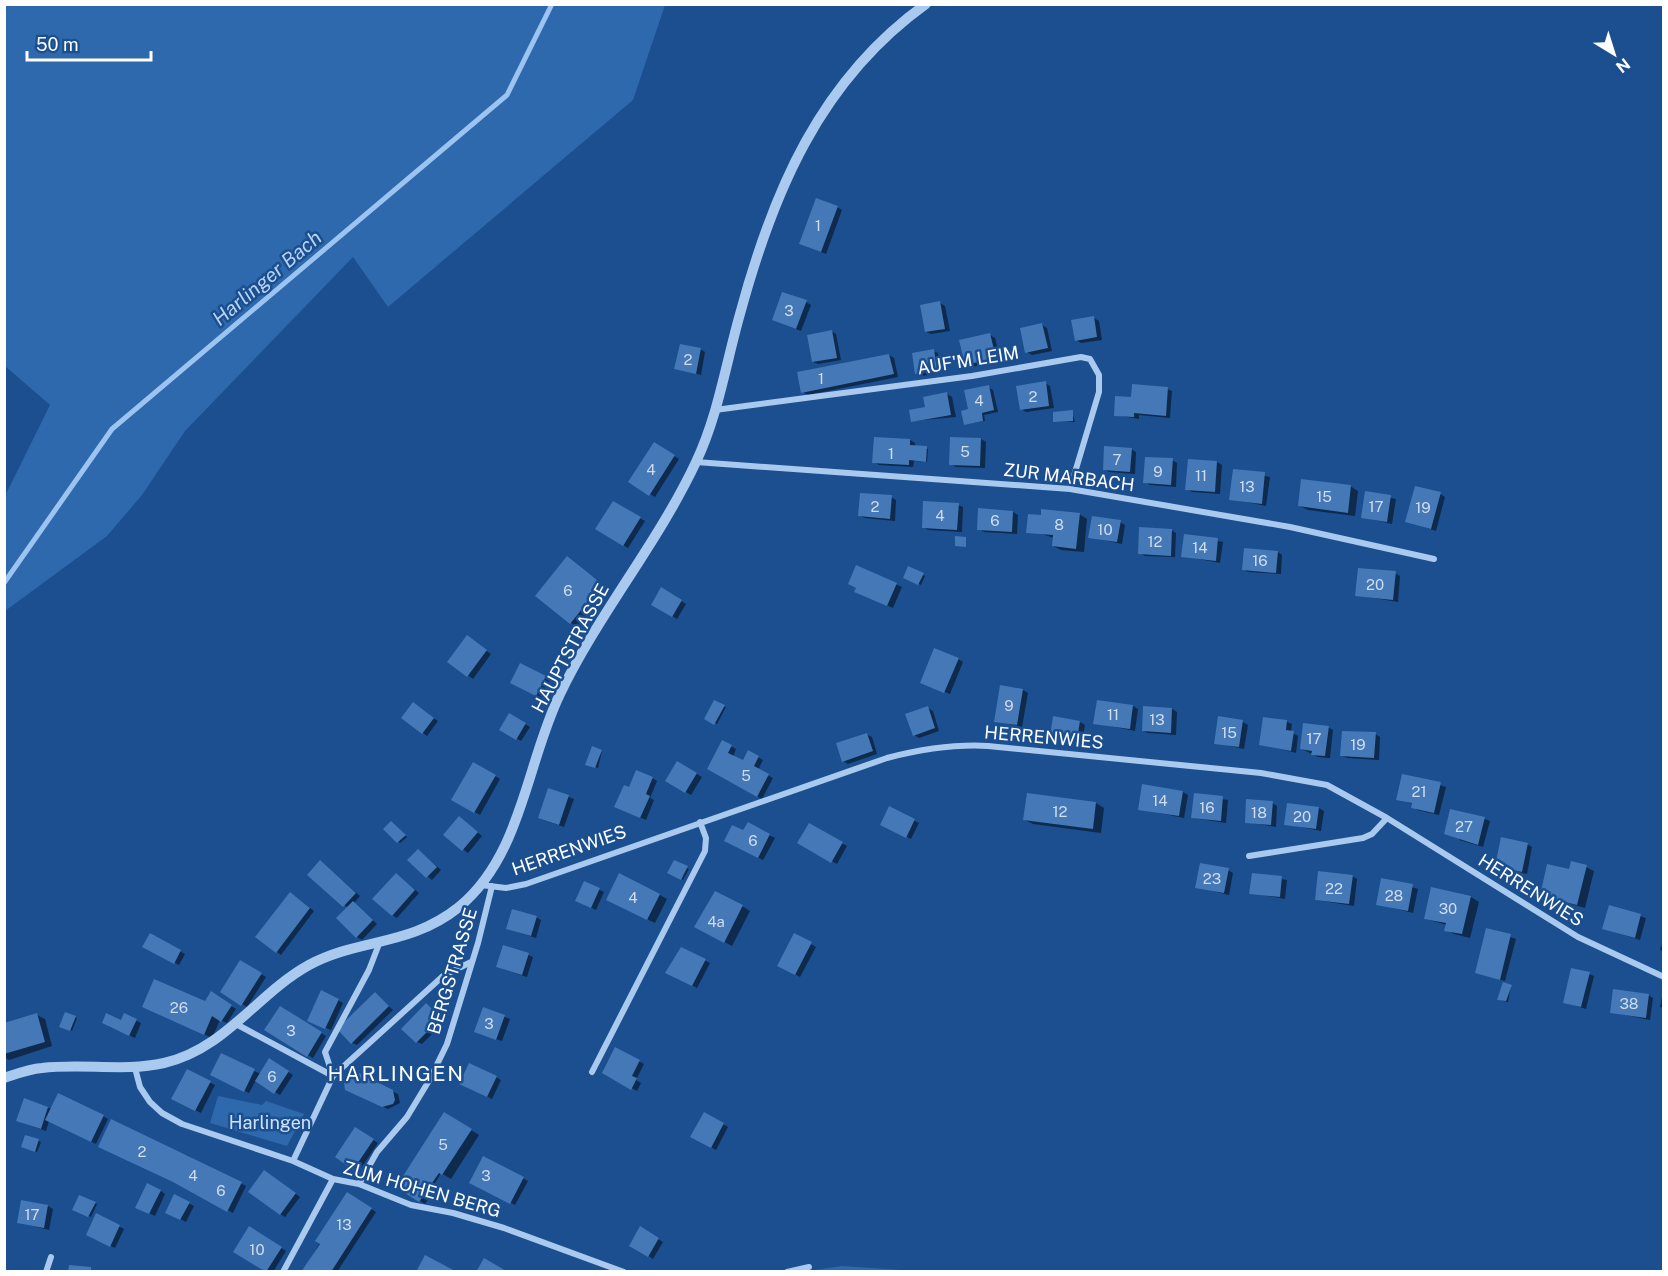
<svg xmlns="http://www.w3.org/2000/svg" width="1668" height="1276" font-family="'Public Sans',sans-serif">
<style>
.green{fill:#2e69ad}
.shadow{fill:#0007}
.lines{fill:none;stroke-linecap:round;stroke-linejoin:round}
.stream{stroke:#9cc4f0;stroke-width:5}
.building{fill:#4478b7}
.minor{stroke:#a9c9ee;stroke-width:6}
.tertiary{stroke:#a9c9ee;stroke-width:10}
.labels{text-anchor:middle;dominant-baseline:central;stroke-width:5;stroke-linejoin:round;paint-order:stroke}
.number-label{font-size:15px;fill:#d0dded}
.street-label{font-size:18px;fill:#fff;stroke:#1b4f8f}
.park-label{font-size:18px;fill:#cfe3fa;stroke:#1b4f8f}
.water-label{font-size:20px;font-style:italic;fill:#b5d3f5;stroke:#1b4f8f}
.quarter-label{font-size:21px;letter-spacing:1.5px;fill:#fff;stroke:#1b4f8f}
</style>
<rect width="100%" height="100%" fill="#1b4f8f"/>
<path class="green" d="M4 5 5 4 665 5 633 100 388 307 353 257 185 431 142 495 107 536 5 611V496L50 405 5 366Z
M218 1096 262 1105 266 1101 304 1114 287 1146 210 1123Z
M842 1266 916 1271 802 1272Z"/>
<path class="shadow" d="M837 207 842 210 826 254 800 244Z
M806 302 811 305 801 331 778 322Z
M940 303 945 306 950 331 931 334 926 332Z
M1094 318 1099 321 1102 340 1081 343 1076 340Z
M1042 325 1047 328 1052 351 1032 355 1027 352Z
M831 331 836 334 841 360 818 364 813 362Z
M990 335 995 338 1001 361 971 367 966 364Z
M700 349 705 352 701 375 676 368Z
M933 351 938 353 941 373 922 376 917 373Z
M889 355 894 358 898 377 808 395 803 392Z
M1045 383 1050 386 1054 408 1026 412 1021 409Z
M988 387 993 390 998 412 984 415 985 421 965 424 970 411Z
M1167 389 1172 391 1170 418 1139 415V419L1115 415 1133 399Z
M947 394 952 397 956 417 912 421Z
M1072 412 1075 422 1054 421Z
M981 439 986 442 985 468 956 467 951 464Z
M910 440 915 443V447L928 449 927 462 914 461 913 467 879 465 874 462Z
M654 444 679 459 655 497 630 482Z
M1131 449 1136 452 1135 474 1109 472 1104 469Z
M1172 460 1177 463 1176 487 1150 485 1145 482Z
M1189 460 1217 462 1222 465 1220 494 1192 492 1187 489Z
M1234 470 1270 477 1266 506 1231 499Z
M1350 486 1358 491 1355 516 1308 510 1300 506Z
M1366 493 1396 499 1392 524 1362 517Z
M1440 494 1445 497 1436 531 1407 521Z
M891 497 896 500 895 521 865 518 860 516Z
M614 503 645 521 628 548 597 529Z
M958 505 963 507 962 532 928 530 923 527Z
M1013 512 1018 515 1017 534 984 532 979 529Z
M1079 514 1087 519 1084 552 1061 550 1053 546 1054 538 1042 534Z
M1120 522 1125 525 1122 544 1090 537Z
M1171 530 1176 533 1175 557 1145 556 1140 553Z
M1186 535 1223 542 1220 563 1183 556Z
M1278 552 1282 555 1281 574 1248 572 1243 569Z
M567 558 609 589 579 627 571 623Z
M856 567 902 587 893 608 861 594 857 588Z
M909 568 925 576 921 585 905 577Z
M1395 573 1400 576 1398 602 1356 595Z
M662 589 686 604 677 619 653 604Z
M472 640 491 654 473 679 449 662Z
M958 659 963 662 950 694 927 685Z
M521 665 550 680 542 698 512 682Z
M1023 690 1028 693 1022 727 996 721Z
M715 702 726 707 717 724 706 718Z
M1133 706 1138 709 1135 731 1095 723Z
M418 707 438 721 427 736 423 733Z
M928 708 933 711 939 731 919 738 914 735Z
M1172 709 1177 712 1176 735 1148 733 1143 731Z
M509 715 530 727 521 741 501 729Z
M1080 722 1085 725 1082 742 1051 735Z
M1243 722 1248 725 1244 749 1216 743Z
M1287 722 1292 724 1291 732 1298 736 1296 753 1261 744Z
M1328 727 1333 730 1330 758 1318 757 1302 749Z
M866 734 872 737 877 754 848 764 843 761Z
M1375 734 1380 737 1379 760 1347 758 1342 756Z
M723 742 736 749 733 757 744 762 749 752 763 760 758 770 773 778 762 799 709 769Z
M602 751 598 768 587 764Z
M677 763 702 777 691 795 667 781Z
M474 764 500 779 480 815 453 799Z
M1403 775 1446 787 1439 815 1417 810 1413 804 1398 799Z
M652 778 657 781 650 798 654 800 646 820 621 809 630 789Z
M549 790 574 799 564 827 544 820Z
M1183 792 1188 795 1184 818 1139 809Z
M1028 795 1096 803 1104 808 1101 833 1033 824 1025 820Z
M1195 795 1228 800 1226 823 1193 818Z
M1272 803 1277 806 1276 827 1246 822Z
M890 808 919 823 911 839 887 827Z
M1319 808 1324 811 1321 831 1286 824Z
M1485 819 1490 821 1483 847 1459 840Z
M464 821 482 836 468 853 445 835Z
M393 824 407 837 400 843 385 829Z
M748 824 775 838 763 860 726 841 744 832Z
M809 825 847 846 837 864 799 843Z
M1527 844 1532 847 1527 874 1497 866Z
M419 851 441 870 432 880 409 860Z
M321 862 360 896 354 903 377 924 362 940 357 937 348 908 309 875Z
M675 862 689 869 683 880 669 873Z
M1586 867 1594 871 1585 908 1541 895 1570 871Z
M1228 870 1233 873 1229 895 1197 887Z
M1253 874 1287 880 1285 899 1251 893Z
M1352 876 1357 879 1354 906 1316 900Z
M401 878 419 893 397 918 392 915Z
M1382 879 1418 889 1413 913 1377 904Z
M585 883 604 892 596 910 582 903Z
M1432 889 1471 897 1479 902 1470 938 1454 934 1446 930 1447 925 1426 919Z
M660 895 667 899 655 923 616 904Z
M295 896 314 911 281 955 277 952Z
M742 906 750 911 732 946 704 931Z
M1610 907 1646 918 1640 940 1604 929Z
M536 917 541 920 536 938 508 929Z
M1488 930 1516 939 1505 981 1477 973Z
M150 935 185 954 179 965 144 946Z
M795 935 816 947 800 977 779 965Z
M1664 938V952L1660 950Z
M682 949 710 963 697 988 667 972Z
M528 955 533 957 527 977 503 969Z
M240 962 266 977 247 1007 222 992Z
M1589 974 1594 976 1586 1009 1564 1002Z
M1511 986 1508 1002 1500 1000Z
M212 993 236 1009 227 1023 220 1020 212 1038 150 1009 213 1007Z
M375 994 393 1010 357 1045 352 1043Z
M1648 995 1653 998 1650 1020 1611 1012Z
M1662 997H1664V1008L1660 1007Z
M338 1000 343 1003 331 1030 314 1023Z
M426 1005 445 1021 422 1044 417 1042Z
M280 1008 326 1036 313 1058 266 1030Z
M483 1009 510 1019 502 1041 480 1034Z
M66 1014 77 1018 72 1031 61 1026Z
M37 1015 45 1019 52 1046 9 1060 4 1057V1025Z
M125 1015 141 1023 135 1038 108 1026 122 1022Z
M616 1049 644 1064 636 1080 641 1083 637 1091 604 1073Z
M270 1060 293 1075 280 1095 256 1080 249 1093 217 1078 254 1071 261 1074Z
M187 1071 215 1085 201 1113 173 1099Z
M496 1077 501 1080 492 1099 466 1086Z
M392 1091 398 1094 400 1103 388 1109 352 1092Z
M48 1108 103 1116 108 1119 96 1144 49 1121 46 1131 23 1123Z
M445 1114 479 1135 451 1179 441 1173 434 1185 437 1186 425 1204 398 1186Z
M705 1114 728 1127 716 1150 692 1137Z
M282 1126 286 1128 285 1131 280 1129Z
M356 1129 378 1143 359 1171 337 1157Z
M26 1137 41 1142 37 1152 25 1148Z
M186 1155 246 1186 233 1213 182 1185Z
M484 1158 528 1181 515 1205 471 1182Z
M265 1172 300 1197 285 1217 280 1214Z
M161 1191 165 1194 155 1216 142 1210Z
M348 1194 376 1212 337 1272H303Z
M175 1196 194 1206 186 1222 167 1212Z
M80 1197 97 1204 91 1217 74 1209Z
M48 1206 53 1209 49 1230 18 1222Z
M97 1215 124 1229 115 1248 92 1238Z
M250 1228 286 1251 273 1272H267L235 1251Z
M641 1229 663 1242 653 1259 631 1245Z"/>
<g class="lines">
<path class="stream" d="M4 583 112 429 507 95 552 4"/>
</g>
<path class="building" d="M816 198 838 206 821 252 799 244Z
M782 292 807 300 796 329 772 320Z
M940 301 945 329 925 332 920 305Z
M1094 316 1097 337 1075 341 1071 320Z
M1042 323 1048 348 1025 353 1020 328Z
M832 330 837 358 812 362 807 335Z
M990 333 996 358 965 365 959 340Z
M680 344 701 348 696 374 674 369Z
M934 349 937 370 915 374 912 353Z
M889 354 894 374 801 393 797 372Z
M1046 381 1049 406 1020 410 1016 386Z
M1132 384 1168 387 1166 416 1134 413V417L1114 416 1115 396 1131 397Z
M989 385 994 410 982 413 983 421 964 425 961 411 968 409 964 390Z
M947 392 951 415 911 422 909 410 925 407 923 397Z
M1073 410V421L1053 422V412Z
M874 437 910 439V445L927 446 926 462 909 460V465L872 463Z
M950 437 981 438 980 466 949 465Z
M654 442 675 455 649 496 628 482Z
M1104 446 1132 448 1130 472 1103 470Z
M1145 457 1173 458 1171 485 1143 483Z
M1188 459 1217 461 1215 492 1185 490Z
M1233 469 1265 472 1262 504 1229 500Z
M1301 479 1351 485 1348 513 1298 506Z
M1415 486 1441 492 1431 529 1405 522Z
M1365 491 1391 495 1387 522 1361 518Z
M860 493 892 495 890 519 858 516Z
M613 501 641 517 623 546 595 529Z
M923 501 959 503 957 530 922 528Z
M978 508 1013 511 1012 532 977 530Z
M1041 509 1080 513 1076 549 1052 546 1053 535 1026 533 1028 514 1041 515Z
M1092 516 1121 520 1117 542 1088 538Z
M1139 527 1172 529 1171 556 1138 554Z
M1184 534 1218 538 1216 561 1181 557Z
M955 536 966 537V547L955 546Z
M1244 548 1278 551 1276 573 1242 570Z
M567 556 602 584 570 624 535 596Z
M856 565 897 583 887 606 854 592 856 588 848 584Z
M908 566 924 573 918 585 903 578Z
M1358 568 1396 571 1393 600 1355 596Z
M661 587 682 600 672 617 651 605Z
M467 635 487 650 467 677 447 662Z
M934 648 959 658 944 693 920 683Z
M520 663 546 676 536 696 510 683Z
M1000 685 1023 689 1017 725 994 722Z
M714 700 725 705 714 725 704 719Z
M1097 700 1133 705 1130 729 1093 724Z
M413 702 434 718 422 734 401 718Z
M928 706 935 728 913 736 905 714Z
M1143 706 1172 708 1171 733 1142 731Z
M509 713 526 723 516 740 499 730Z
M1053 716 1080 721 1077 740 1050 736Z
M1218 716 1243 720 1239 747 1214 744Z
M1263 717 1287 720 1286 730 1294 731 1291 751 1259 745Z
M1303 723 1329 726 1325 756 1311 755 1312 751 1300 749Z
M1342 731 1376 732 1374 758 1340 756Z
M867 733 873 751 842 762 836 743Z
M722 740 732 745 728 753 743 760 748 750 759 756 754 766 769 774 757 797 707 769Z
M592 746 602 750 595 768 585 765Z
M677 761 697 773 685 793 665 781Z
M473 762 496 775 474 813 451 800Z
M636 770 653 777 646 794 650 796 640 818 614 807 624 785 629 787Z
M1402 774 1441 782 1434 813 1411 808 1412 803 1396 800Z
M1142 784 1183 791 1179 816 1138 810Z
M548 788 569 795 559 825 538 818Z
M1027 793 1096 802 1093 829 1023 820Z
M1194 793 1223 796 1221 821 1191 818Z
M1246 799 1273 801 1271 825 1245 823Z
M1287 803 1319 807 1316 829 1284 825Z
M889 806 915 819 906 838 880 825Z
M1450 809 1485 817 1478 845 1444 834Z
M459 816 478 832 462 851 443 835Z
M391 821 406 835 397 843 383 829Z
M748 822 770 834 758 858 724 841 732 825 743 830Z
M809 823 843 842 831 863 797 843Z
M1501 837 1528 843 1522 872 1495 866Z
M418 849 437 867 426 878 407 860Z
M320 860 356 893 343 907 307 875Z
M674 860 688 866 681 880 667 873Z
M1571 861 1587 865 1577 905 1540 896 1547 864 1569 869Z
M1200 863 1229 868 1224 893 1195 888Z
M1318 871 1353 875 1349 904 1315 900Z
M396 873 415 890 392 916 372 899Z
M619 873 660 894 647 920 606 900Z
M1252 873 1282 876 1280 897 1249 894Z
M1381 878 1413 884 1408 911 1376 905Z
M584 881 600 888 591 908 575 901Z
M1431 887 1471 896 1462 934 1444 931 1446 923 1424 919Z
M715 891 743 905 724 943 694 927Z
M290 892 310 908 276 953 255 937Z
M353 901 373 920 356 938 336 918Z
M1609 905 1641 914 1635 938 1602 929Z
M512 909 537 916 531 936 506 929Z
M1486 928 1511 934 1500 980 1475 973Z
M150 933 181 950 174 964 142 947Z
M794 933 812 942 795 975 777 966Z
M503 945 529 953 522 975 496 967Z
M681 947 706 959 692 986 665 973Z
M240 960 262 973 241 1006 220 992Z
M1571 968 1590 972 1581 1007 1563 1003Z
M154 979 205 1001 211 991 232 1005 221 1022 212 1016 204 1035 142 1007Z
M1503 982 1512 985 1506 1001 1497 1000Z
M1613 989 1649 994 1646 1018 1610 1013Z
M321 990 339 999 325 1029 307 1021Z
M375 992 389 1006 351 1044 337 1029Z
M426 1003 441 1018 416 1043 401 1029Z
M280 1006 322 1032 307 1057 264 1030Z
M483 1007 505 1015 496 1040 474 1032Z
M65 1012 76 1016 70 1031 59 1027Z
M37 1013 45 1042 4 1054V1023Z
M106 1013 121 1020 124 1013 137 1019 129 1036 102 1023Z
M615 1047 640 1060 632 1076 637 1078 631 1090 602 1073Z
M221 1053 255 1069 244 1092 210 1075Z
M269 1058 289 1071 274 1094 255 1081Z
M469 1063 497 1076 487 1097 459 1084Z
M187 1069 211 1081 195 1111 171 1099Z
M355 1071 393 1090 395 1100 393 1104 382 1107 345 1090 344 1083 348 1075Z
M58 1093 104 1115 91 1142 45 1120Z
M24 1098 48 1107 41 1129 16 1121Z
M444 1112 472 1129 442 1175 439 1173 419 1202 396 1187Z
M704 1112 724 1123 711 1148 690 1137Z
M111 1119 242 1182 227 1212 173 1182 98 1147Z
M355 1127 374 1139 353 1170 335 1157Z
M25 1135 39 1139 35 1152 21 1147Z
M483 1156 524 1177 510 1204 469 1183Z
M264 1170 296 1193 280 1215 248 1192Z
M147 1183 161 1190 149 1214 135 1208Z
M347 1192 372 1208 331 1272H301L320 1244 315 1241Z
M174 1194 190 1202 180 1220 165 1213Z
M79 1195 96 1202 88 1217 72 1210Z
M21 1200 48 1205 44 1228 17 1223Z
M96 1213 120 1225 110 1247 86 1235Z
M249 1226 282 1247 266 1272 233 1252Z
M640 1226 659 1238 648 1257 629 1246Z
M425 1255 457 1272H416Z
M484 1258 508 1272H476Z
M69 1265 91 1267V1272H68Z"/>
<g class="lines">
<path class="minor" d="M715 410 972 376 1081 357 1090 359 1099 375V392L1070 489
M696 462 1070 489 1290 527 1434 559
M1249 856 1363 838 1372 834 1387 818
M481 885 506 888 526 884 887 758C922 749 953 744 988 746L1261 773 1327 785 1387 818 1578 937 1664 977
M379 944 369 970 325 1052 333 1076 443 976 471 962
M236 1024 333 1076 293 1161
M135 1068 140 1087 150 1102 162 1113 182 1124 293 1161 333 1179 359 1184 411 1205 453 1213 504 1228 624 1272
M592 1072 705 851 706 838 700 822
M359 1184 377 1152 407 1117 430 1079 447 1044 478 943 492 886
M46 1272 51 1257
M283 1272 333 1179
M787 1272 809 1267"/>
<path class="tertiary" d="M4 1078C16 1074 29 1069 42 1068 83 1063 124 1072 164 1063 224 1050 258 993 309 965 359 938 409 947 459 907 522 855 526 764 560 694 599 613 658 543 696 462 718 416 726 363 740 314 773 192 820 80 926 4"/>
</g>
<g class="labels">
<g class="number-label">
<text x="818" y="225">1</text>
<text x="789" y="310">3</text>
<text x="688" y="359">2</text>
<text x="821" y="378">1</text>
<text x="1033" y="396">2</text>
<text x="979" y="400">4</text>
<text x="965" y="451">5</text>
<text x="891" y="453">1</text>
<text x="1117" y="459">7</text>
<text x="651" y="469">4</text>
<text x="1158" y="471">9</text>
<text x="1201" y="475">11</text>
<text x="1247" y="486">13</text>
<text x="1324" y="496">15</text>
<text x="875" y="506">2</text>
<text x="1376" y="506">17</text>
<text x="1423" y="507">19</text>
<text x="940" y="515">4</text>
<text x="995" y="520">6</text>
<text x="1059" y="524">8</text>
<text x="1105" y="529">10</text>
<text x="1155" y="541">12</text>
<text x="1200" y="547">14</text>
<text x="1260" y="560">16</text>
<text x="1375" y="584">20</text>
<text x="568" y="590">6</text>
<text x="1009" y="705">9</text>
<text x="1113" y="714">11</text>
<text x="1157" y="719">13</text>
<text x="1229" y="732">15</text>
<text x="1314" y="738">17</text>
<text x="1358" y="744">19</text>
<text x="746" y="775">5</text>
<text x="1419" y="791">21</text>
<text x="1160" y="800">14</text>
<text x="1207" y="807">16</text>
<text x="1060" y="811">12</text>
<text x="1259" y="812">18</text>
<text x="1302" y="816">20</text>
<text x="1464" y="826">27</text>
<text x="753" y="840">6</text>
<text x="1212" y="878">23</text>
<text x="1334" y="888">22</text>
<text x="1394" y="895">28</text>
<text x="633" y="897">4</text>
<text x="1448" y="908">30</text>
<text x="716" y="921">4a</text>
<text x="1629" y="1003">38</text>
<text x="179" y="1007">26</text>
<text x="489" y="1023">3</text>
<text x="291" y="1030">3</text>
<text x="272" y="1076">6</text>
<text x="443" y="1144">5</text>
<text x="142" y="1151">2</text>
<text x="193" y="1175">4</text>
<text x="486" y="1175">3</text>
<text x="221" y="1190">6</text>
<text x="32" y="1214">17</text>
<text x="344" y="1224">13</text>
<text x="257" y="1249">10</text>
</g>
<g class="street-label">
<text transform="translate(968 360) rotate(-9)">AUF'M LEIM</text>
<text transform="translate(1069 477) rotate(7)">ZUR MARBACH</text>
<text transform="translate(570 648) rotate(-62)">HAUPTSTRASSE</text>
<text transform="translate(1044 737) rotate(5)">HERRENWIES</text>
<text transform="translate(569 850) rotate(-19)">HERRENWIES</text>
<text transform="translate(1531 890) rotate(32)">HERRENWIES</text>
<text transform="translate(452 971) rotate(-73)">BERGSTRASSE</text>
<text transform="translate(422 1189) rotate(16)">ZUM HOHEN BERG</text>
</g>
<g class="park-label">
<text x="270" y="1122">Harlingen</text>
</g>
<g class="water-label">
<text transform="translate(267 278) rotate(-40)">Harlinger Bach</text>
</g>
<g class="quarter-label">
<text x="396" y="1073">HARLINGEN</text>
</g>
</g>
<rect width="1668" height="1276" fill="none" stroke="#ffffff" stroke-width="12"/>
<g transform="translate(1614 54) rotate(142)" stroke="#1b4f8f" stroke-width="4.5" paint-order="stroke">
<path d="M0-4.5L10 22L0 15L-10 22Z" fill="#ffffff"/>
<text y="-9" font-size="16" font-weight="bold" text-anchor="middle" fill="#ffffff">N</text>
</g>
<path d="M27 51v9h124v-9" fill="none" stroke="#ffffff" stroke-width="3"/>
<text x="36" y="51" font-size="18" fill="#ffffff" stroke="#1b4f8f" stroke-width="4.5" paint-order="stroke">50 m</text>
</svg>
